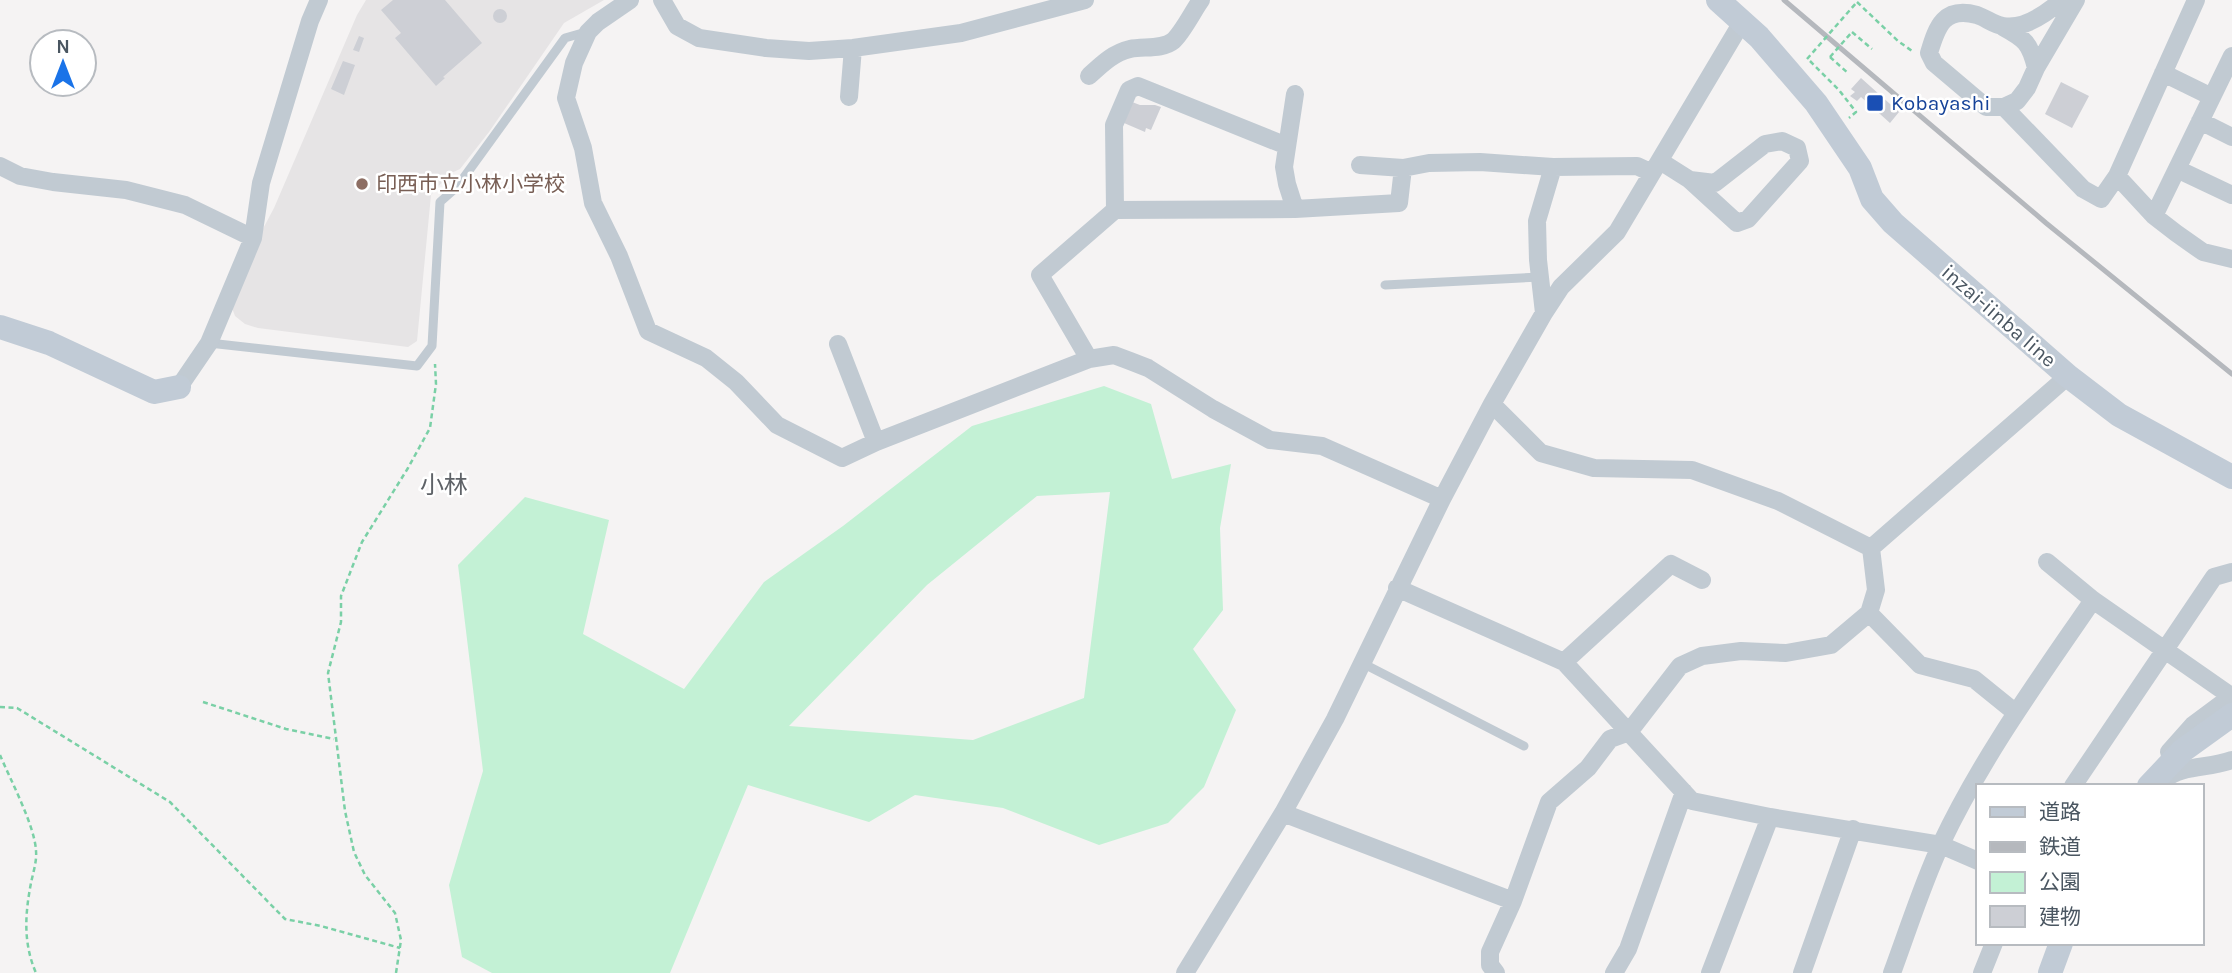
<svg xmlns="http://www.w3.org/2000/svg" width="2232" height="973" font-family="Karla,'Noto Sans JP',sans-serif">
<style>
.education{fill:#e6e4e5}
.green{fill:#c3f1d5;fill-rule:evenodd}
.building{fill:#cdcfd5}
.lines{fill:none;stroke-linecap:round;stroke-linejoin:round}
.path{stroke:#7ad0a6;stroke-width:2.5;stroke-dasharray:5 3.5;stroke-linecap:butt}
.lane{stroke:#c1cad2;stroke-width:9}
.street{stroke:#c1cad2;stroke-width:18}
.secondary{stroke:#c1cbd6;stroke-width:24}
.rail{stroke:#b5b8bd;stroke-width:5}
.path-bridge{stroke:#7ad0a6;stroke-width:2.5;stroke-dasharray:5 3.5;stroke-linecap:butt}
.transit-dot{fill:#1a4fb4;stroke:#fff;stroke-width:2.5}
.education-dot{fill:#8d6e63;stroke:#fff;stroke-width:2.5}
.labels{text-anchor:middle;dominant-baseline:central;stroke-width:5;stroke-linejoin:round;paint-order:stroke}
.transit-label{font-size:21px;fill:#164399;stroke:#fff;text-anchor:start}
.education-label{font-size:21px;fill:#785e54;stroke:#fff;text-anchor:start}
.street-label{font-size:21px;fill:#4a5661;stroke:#fff}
.quarter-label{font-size:24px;fill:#5f6368;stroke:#fff}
</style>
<rect width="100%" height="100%" fill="#f5f3f3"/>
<path class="education" d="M366 0H604L564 23 489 132 460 169 449 174 431 195 417 341 408 347 258 328 245 324 235 316 232 308 257 240 274 208 357 15Z"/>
<path class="green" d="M1104 386 1151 404 1172 479 1231 464 1220 528 1223 610 1193 649 1236 710 1204 787 1168 823 1099 845 1003 808 915 795 869 822 748 785 670 973H492L462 957 449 885 483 771 458 565 525 497 609 520 583 634 684 689 764 582 843 526 972 426ZM1110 492 1084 698 973 740 789 726 927 585 1037 496Z"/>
<path class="building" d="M393 0H445L482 43 443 77 445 78 436 86 395 38 401 33 381 10Z
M493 16a7 7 0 1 1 14 0a7 7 0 1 1-14 0Z
M359 36 364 38 359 52 353 50Z
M343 61 355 65 344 95 331 89Z
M1861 78 1899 112 1890 123 1861 97 1857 101 1850 96 1855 92 1851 89Z
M2061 82 2089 96 2072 128 2045 114Z
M1132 102 1140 105H1155L1161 107 1151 130 1146 128 1145 132 1124 123Z"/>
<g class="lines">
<path class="path" d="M1857 2 1898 41 1912 51
M1852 32 1872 49
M1830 57 1849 74
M1810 61 1839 90 1856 112 1849 118
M203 702 286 729 334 739
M0 707 17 708 170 802 285 919 321 926 400 948
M0 755C10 779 35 826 36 851 37 861 33 873 31 883 25 914 23 943 36 973
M396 973 401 940 395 913 365 875 354 852 345 811 328 673 341 622V596L362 542 408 468 430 428 436 384 435 364"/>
<path class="lane" d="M1385 285 1540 277
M209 343 417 366 432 346 440 202 457 187 565 38 586 32
M1364 664 1524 746"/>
<path class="street" d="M630 0 598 22 588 32 574 63 566 98 583 148 593 203 619 256 648 331 706 358 736 382 777 425 842 458 876 442 1089 359 1114 355 1130 361 1148 368 1213 409 1270 440 1322 446 1442 499
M662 0 677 26 699 38 766 48 809 51 853 48 961 33 1085 0
M2062 0C2047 13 2024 30 2003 26 1994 25 1986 18 1977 15 1944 6 1937 26 1929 53L1934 63 1986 107H2004L2017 101 2027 88 2036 68 2076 0
M2003 27C2025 39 2030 43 2036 68
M2163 73 2212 97
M1089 76C1102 64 1113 53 1130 49 1143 46 1162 50 1173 41 1183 32 1193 11 1201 0
M1295 94 1284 167 1287 184 1295 209
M849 97 853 48
M2004 107 2083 189 2101 199 2117 176 2196 0
M2200 121 2232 137
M1660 161 1690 180 1737 223 1748 219 1800 161 1797 148 1782 141 1765 144 1715 183 1690 180
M1360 165 1403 168 1429 163 1480 162 1553 167 1637 166 1652 173
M0 166 20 176 53 182 126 190 185 205 253 238
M2177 169 2232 195
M2117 176 2154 216 2176 233 2203 252 2232 259
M1115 210 1295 209 1399 203 1403 168
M2154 216 2232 56
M1544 313 1538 260 1537 221 1553 167
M838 344 876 442
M1089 359 1040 275 1115 210 1114 125 1129 90 1138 86 1287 146
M179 387 209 343 253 238 261 183 310 21 319 0
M1492 404 1541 453 1594 468 1692 470 1778 501 1871 548
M2047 562 2093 600 2231 696
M1397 588 1564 662 1692 801 1770 817 1941 845 1978 861
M1869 613 1920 665 1974 679 2016 713
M1564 662 1671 564 1702 580
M2169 752 2193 725 2232 696
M2163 780C2184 764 2208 769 2232 760
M2073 786 2214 577 2232 572
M1283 813 1513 901
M1185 973 1283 813 1335 719 1442 499 1492 404 1544 313 1561 287 1617 232 1742 22
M1496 973 1490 965V952L1513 901 1549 802 1588 768 1610 739 1629 732 1680 666 1702 656 1741 651 1786 653 1831 645 1869 613 1876 590 1871 548 2068 376
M1614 973 1628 949 1684 792
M1710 973 1770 817
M1802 973 1853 829
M1892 973C1908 930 1922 885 1941 844 1982 757 2039 679 2093 600
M1982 973 1994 943"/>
<path class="secondary" d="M1718 0 1759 37 1816 103 1860 168 1872 199 1893 223 2068 376 2119 415 2232 477
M0 327 49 343 154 392 179 387
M2149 786 2182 751 2232 715
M2050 973 2061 943"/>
<path class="rail" d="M1784 0 2046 223 2232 374"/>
<path class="path-bridge" d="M1830 57 1852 32
M1807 59 1857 2"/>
</g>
<rect class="transit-dot" x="1866" y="94" width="18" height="18" rx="3.5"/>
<circle class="education-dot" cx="362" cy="184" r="7"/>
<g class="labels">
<g class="transit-label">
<text x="1891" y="103">Kobayashi</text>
</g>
<g class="education-label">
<text x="376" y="184">印西市立小林小学校</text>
</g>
<g class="street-label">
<text transform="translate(1999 316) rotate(41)">inzai-iinba line</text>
</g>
<g class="quarter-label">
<text x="444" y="485">小林</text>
</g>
</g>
<rect x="1976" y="784" width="228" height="161" fill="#ffffff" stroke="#b7bbc0" stroke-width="2"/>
<rect x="1990" y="807" width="35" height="10" fill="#c1cbd6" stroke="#b7bbc0" stroke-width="2"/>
<text x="2039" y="819" font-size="21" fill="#4a5661">道路</text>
<rect x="1990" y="842" width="35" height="10" fill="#b5b8bd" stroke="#b7bbc0" stroke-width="2"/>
<text x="2039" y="854" font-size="21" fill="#4a5661">鉄道</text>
<rect x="1990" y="872" width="35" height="21" fill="#c3f1d5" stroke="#b7bbc0" stroke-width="2"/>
<text x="2039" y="889" font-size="21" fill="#4a5661">公園</text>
<rect x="1990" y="906" width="35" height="21" fill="#cdcfd5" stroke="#b7bbc0" stroke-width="2"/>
<text x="2039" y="924" font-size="21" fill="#4a5661">建物</text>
<g transform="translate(63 63)"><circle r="33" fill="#ffffff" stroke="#b7bbc0" stroke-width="2"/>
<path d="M0-5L12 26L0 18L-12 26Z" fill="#1a73e8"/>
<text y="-10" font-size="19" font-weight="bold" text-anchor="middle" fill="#4a5661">N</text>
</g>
</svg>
